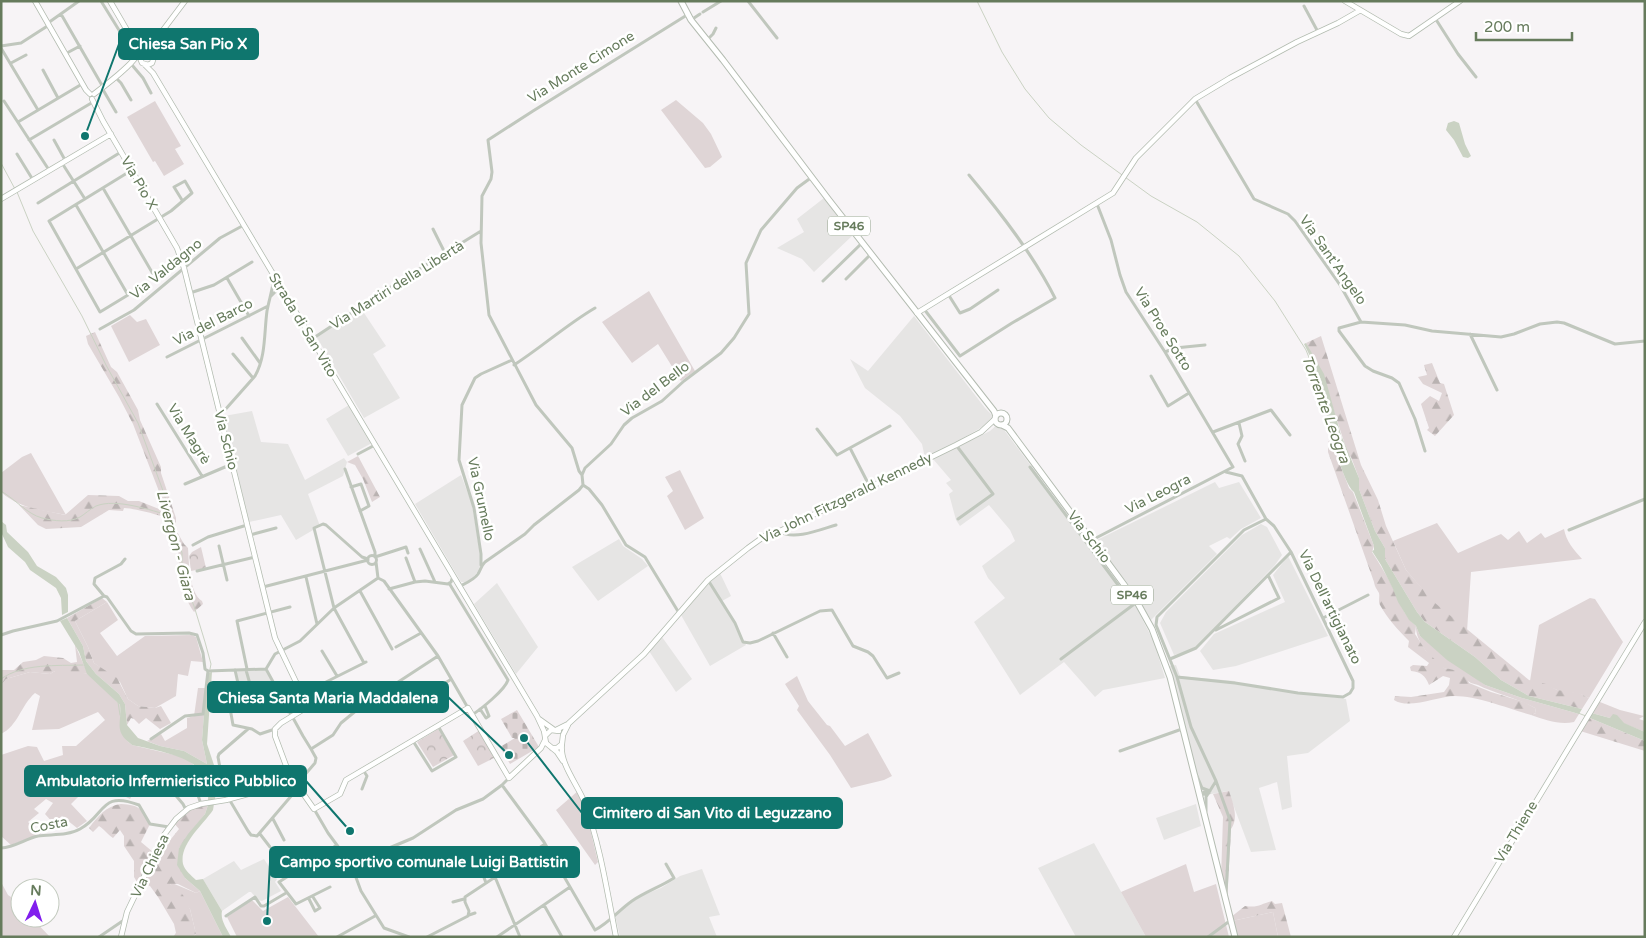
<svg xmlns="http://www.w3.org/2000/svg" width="1646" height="938" font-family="'Varela Round',sans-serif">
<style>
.built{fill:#e6e5e4}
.grass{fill:#dfd5d6}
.forest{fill:url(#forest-firs)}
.cemetery{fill:url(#cemetery-stones)}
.park{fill:url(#park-crowns)}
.water{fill:#cad2c3}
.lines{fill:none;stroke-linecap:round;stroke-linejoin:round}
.stream{stroke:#cad2c3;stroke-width:1}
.secondary-casing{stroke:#b3bcb0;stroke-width:6}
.primary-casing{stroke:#b4bcb1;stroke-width:7}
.street{stroke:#c0c7bd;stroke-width:3}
.secondary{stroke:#fff;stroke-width:4.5}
.primary{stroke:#fff;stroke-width:5}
.labels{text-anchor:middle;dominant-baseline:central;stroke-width:5;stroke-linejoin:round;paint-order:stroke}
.shield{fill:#fff;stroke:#94a38d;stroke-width:1}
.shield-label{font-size:12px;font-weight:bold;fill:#667b5c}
.street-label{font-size:14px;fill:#667b5c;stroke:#fff}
.water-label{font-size:15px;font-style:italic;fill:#6b7c5b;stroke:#fff}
.leader{fill:none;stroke:#0f766e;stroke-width:2}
.callout-dot{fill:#0f766e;stroke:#fff;stroke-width:2}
.callout{fill:#0f766e;stroke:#0f766e;stroke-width:2}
.callout-label{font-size:15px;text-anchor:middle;font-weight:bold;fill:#fff}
</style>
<defs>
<pattern id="forest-firs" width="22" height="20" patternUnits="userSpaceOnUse" patternTransform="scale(1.25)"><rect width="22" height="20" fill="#dfd5d6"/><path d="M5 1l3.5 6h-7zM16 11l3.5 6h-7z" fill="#b9b2b1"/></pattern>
<pattern id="cemetery-stones" width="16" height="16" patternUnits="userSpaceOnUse" patternTransform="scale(1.25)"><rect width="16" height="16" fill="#dfd5d6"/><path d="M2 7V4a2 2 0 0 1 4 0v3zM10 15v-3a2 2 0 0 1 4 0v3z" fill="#b9b2b1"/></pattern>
<pattern id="park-crowns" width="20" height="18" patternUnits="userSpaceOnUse" patternTransform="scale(1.25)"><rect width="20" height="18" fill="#dfd5d6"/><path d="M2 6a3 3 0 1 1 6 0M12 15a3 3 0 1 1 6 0" fill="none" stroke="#b9b2b1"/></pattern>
</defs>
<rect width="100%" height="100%" fill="#f7f4f6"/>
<path class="built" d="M824 198 852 236 814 272 802 259 777 248 804 232 797 219Z
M360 307 386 346 373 354 400 398 364 418 316 336Z
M914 316 985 408 996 419 958 441 925 458 922 444 900 416 865 388 850 359 868 371Z
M349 405 372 443 348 456 326 419Z
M252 411 261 442 288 444 305 480 344 458 347 462 343 476 308 494 320 526 296 540 281 515 249 522 224 416Z
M999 423 1136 607 1154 642 1165 678 1103 690 1095 697 1064 662 1020 695 974 622 1005 598 988 578 982 566 1015 541 1010 530 989 505 960 526 956 520 949 494 953 491 946 483 951 480 933 459 990 431Z
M461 475 472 504 480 554V566L478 571 472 579 465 582H461L415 504Z
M1215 482 1219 488 1239 482 1261 518 1241 529 1230 539 1227 537 1209 546 1217 554 1151 620 1129 585 1095 541Z
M1261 524 1267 527 1282 555 1275 565 1198 645 1186 652 1174 655 1160 623 1166 612 1242 535Z
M619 539 623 546 642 559 648 566 598 601 572 567Z
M1288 556 1328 636 1236 666 1213 670 1200 651 1214 634 1285 602 1273 575Z
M720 573 731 596 722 601 746 645 710 666 681 615 698 592Z
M497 583 538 647 516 674 474 604Z
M662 637 692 679 676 692 649 651Z
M1176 665 1180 676 1235 681 1236 684 1346 699 1350 721 1308 753 1287 756 1292 807 1282 810 1277 782 1259 788 1276 850 1251 852 1228 791 1200 796 1169 666Z
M263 669 266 671 291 714 289 715 279 705 261 713 254 694H241L235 671Z
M1196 804 1201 826 1164 840 1156 818Z
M1094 843 1108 868 1146 937H1076L1038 868Z
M264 859 277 879 275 882 281 891 262 901 258 900 251 892H249L222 911 203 879 234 861 241 870Z
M702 869 720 915 709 917 717 937H620L615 915 641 896 661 888 680 876Z"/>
<path class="grass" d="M676 100 703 123 711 134 722 157 710 167 705 168 661 110Z
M155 101 181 146 175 149 184 164 164 176 155 161 153 162 127 117Z
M649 291 695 371 681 381 658 344 632 363 602 322Z
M130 315 137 322 146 319 160 345 129 362 111 326Z
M31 453 66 515C42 510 20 509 1 492V473L22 457Z
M680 470 704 518 685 530 667 496 673 491 665 477Z
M1437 523 1458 553 1501 534 1508 540 1519 531 1527 543 1541 533 1545 538 1564 529C1566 541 1574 550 1582 559L1471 572 1467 631 1434 603 1406 570 1393 541Z
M1590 598 1595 599 1623 642 1589 698C1575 690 1569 695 1557 690 1548 686 1540 683 1530 681L1539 625Z
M107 602 118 620 100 633 117 656 145 636 192 635 196 637 203 662 191 661 188 676 178 674 176 696 155 708 138 706 128 699 120 682 94 663 88 647 75 621Z
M1416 626 1420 636 1485 685 1522 698 1579 714 1574 722C1559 725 1546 720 1531 715L1536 713 1535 708C1517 698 1496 694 1478 685 1476 684 1473 684 1471 683 1466 680 1462 674 1456 671 1452 668 1446 670 1442 667 1430 659 1415 640 1416 626Z
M55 671C64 670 79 671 87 674 94 676 114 699 120 705 122 722 116 733 132 745L179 756 188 760 203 773H199L196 775 191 771 187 773 178 767 160 771 152 775V783L148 787 140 782 130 799 118 793 86 796 83 792 71 804 87 821 77 828 62 816 54 824 45 814 53 803 46 799 34 809 39 813 28 822 41 834 11 845 1 836V755L28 746 37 747 44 761 63 755 62 746H76L105 720 98 712 59 729 32 730 40 696 35 693C21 705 18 726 1 734V685L6 679 30 672 50 674Z
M797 676 808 701 827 725 830 726 845 746 868 733 892 776 884 780 851 788 830 755 797 710 799 706 785 684Z
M198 688H206L202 740 207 764 184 751 160 746 147 741 161 734 165 741 187 728V718L194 716Z
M1595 700 1620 710 1644 716 1639 719 1645 721V732L1610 718 1588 712Z
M578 791 586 812 598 862 595 865 556 810Z
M1186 864 1194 892 1216 884 1229 937H1146L1121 892Z
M1 882 8 895 20 903V918H32L50 937H1Z
M172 883 196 893 200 891 223 937H193L196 934 190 909 170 884Z
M288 897 319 937H237L227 917 252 900 263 911Z
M1273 912 1278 937H1236L1232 921Z"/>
<path class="forest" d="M95 332 111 367 117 372 138 410 140 420 161 467V473L176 518V530L184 544 188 548C189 562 189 593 202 601L203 604 194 612C180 593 180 568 177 546 176 537 172 528 169 519 160 515 133 508 124 508L123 511 109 510 81 527 46 529 38 525 19 505 65 515 88 495 119 496 128 501H139L159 509 161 506 160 494 133 424 119 397 88 344 86 336Z
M1321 336 1361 465 1378 500 1386 526 1406 570 1435 603 1529 680 1546 684 1557 690 1579 693 1589 698 1582 709 1529 696 1501 680 1475 657 1425 622 1417 612 1385 559V548L1375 531 1359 489V478L1351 457 1348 454 1333 408 1306 343Z
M1432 363 1440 383 1444 384 1454 415 1435 436 1427 430 1429 428 1421 404 1430 396 1439 401 1442 393 1423 384 1418 377 1427 375 1424 365Z
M1330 440H1333L1340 459 1339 462 1349 488 1353 492 1374 546 1372 552C1379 563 1386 574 1392 586 1400 601 1402 614 1416 626L1415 634 1426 651 1444 668 1461 671 1466 675 1469 683 1491 692 1524 702 1535 708 1536 713 1531 715C1510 709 1477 696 1455 696 1438 696 1409 710 1394 700L1395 696 1411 697 1444 692 1449 685 1450 678 1443 676 1429 685C1425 675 1421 672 1411 671L1410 667 1413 665 1427 666 1429 663 1408 647 1409 641C1398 630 1387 618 1380 605 1378 602 1380 597 1379 593 1377 589 1375 588 1374 582L1328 452V442Z
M358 456 380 497 372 502 363 479 355 465 347 462Z
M102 598 107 602 75 621 88 647 94 663 117 678 128 699 138 706 155 708 161 706 171 723 160 729 146 718 139 724 134 719 131 718 127 725 125 704 119 694 96 674 86 661 83 646 67 618Z
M75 645 88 674 62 671H55L50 674 30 672 6 679 1 685V670H14L23 662 36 660 44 656 63 658 71 663 77 662Z
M1585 716 1645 741V751L1577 730Z
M1229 791C1233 803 1239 818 1231 829L1227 902 1221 878 1223 817 1213 794Z
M121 804C140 805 142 809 150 824L141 842 153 852 159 839 167 844 179 829 174 823C184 811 192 808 208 805L205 814 179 848 185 878 200 891 196 893 178 884H170L183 895 190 909 196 934 193 937H173L176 933 174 924 158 897 150 886 142 884 138 880 137 882 134 877V861L124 846V836L120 830 113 838C107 834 105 830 99 826L93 832 89 828C98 816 106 806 121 804Z
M1272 901 1275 904 1282 903 1291 937H1278L1273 912 1232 921 1231 917 1245 906C1259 908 1260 904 1272 901Z"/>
<path class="cemetery" d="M517 710 539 747 510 764 500 747 515 738H512L501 719Z"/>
<path class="park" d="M201 547 206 568 191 571 189 556 192 552Z
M438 729 454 755 433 767 417 742Z
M480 730 496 757 478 766 463 741Z"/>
<path class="water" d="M1454 121 1459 123 1465 144 1471 156 1468 158 1463 157 1454 140 1446 130 1448 123Z
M1306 343 1324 374 1341 435 1359 478V489L1375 531 1385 548V559L1417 612 1425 622 1475 657 1501 680 1529 696 1582 709 1579 714 1522 698 1485 685 1447 660 1420 636 1416 626 1409 620 1398 602 1393 589 1381 565 1372 551 1374 550V546L1354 492C1342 483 1328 421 1324 404 1322 383 1314 363 1304 344Z
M1 521 6 525 7 532 28 552 37 566 56 577 66 588 68 595V612L62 615 61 598 56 588 30 570 25 562 8 547 1 532Z
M67 618 83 646 86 661 96 674 119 694 125 704 127 725 138 738 160 746 184 751 207 764 202 740 207 673 212 672 207 744 217 774 215 800 208 801C208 796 209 790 208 785 205 757 154 750 132 745 113 731 122 724 120 705L87 674 79 652 60 621Z
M1588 712 1610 718 1613 714 1617 715 1624 723 1645 732V741L1585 716Z
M214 804 213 810C203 825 179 844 183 864 185 871 191 875 196 880L203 879 222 911C220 920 227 929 231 937H223L200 891 185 878 177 865 179 848 188 834 205 814 208 805Z"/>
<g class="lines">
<path class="stream" d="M977 1 1002 52 1025 89 1049 118 1081 145 1151 196 1197 222 1239 256 1275 301 1306 350 1322 390
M1 163 15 189
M17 192 33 231 82 316 106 365 138 423 162 488 175 528 182 553V564L187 589 194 606 205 642 211 664 210 669
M1 491C15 499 27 514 42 518 54 521 69 523 80 517 85 514 90 509 96 506 116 498 150 510 171 516
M1 679C23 663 57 666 83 665
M118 702 120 715
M1578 713 1586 716"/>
<g class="secondary-casing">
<path id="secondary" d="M35 1 86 90 90 94
M110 1 138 49
M1345 1 1401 34 1409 36 1460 1
M151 46 185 1
M145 65 153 73 537 716 544 731 546 743 557 752 563 761
M94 94C102 88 136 62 138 53 139 51 138 48 139 46L143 42 151 46 154 57 152 63 148 65 142 63 138 53
M92 99 103 121 177 248 184 268 275 638 306 703 304 709 281 723 275 729V736L291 779 302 792 314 809 340 794 346 780 468 708 509 778 541 748 545 740
M1 199 111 134
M917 313 1113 193 1136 158 1195 99 1230 78 1297 42 1338 23 1359 11
M539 719 553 729
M556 730 568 724 644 654 708 580 748 548 766 535 778 532 956 445 981 432 995 419
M545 736 551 730 559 731
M562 744C559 762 577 784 584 801 600 844 607 891 616 937
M552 748H557L562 744 563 735 568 725
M121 937 127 912 164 835 176 819 189 808 201 804 226 800 270 788 294 784
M1454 937 1645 622"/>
</g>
<g class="primary-casing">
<path id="primary" d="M681 1 691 20 723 60 829 200 994 411 996 416
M995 419a6 6 0 1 1 12 0a6 6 0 1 1-12 0Z
M1002 425 1008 428 1137 602 1152 629 1170 677 1235 937"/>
</g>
<path class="street" d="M101 1 122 35
M748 1 777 38
M1304 6 1318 32
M703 12 721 1
M61 14 103 87
M1435 18 1458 54 1476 77
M691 20 700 14
M48 23 79 1
M707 40 713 34 716 28
M1 46 21 43 49 25
M1 48 38 110
M65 54 80 46
M11 63 26 55
M132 65 143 78 151 93
M43 70 58 98
M115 77 121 83 131 100
M102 88 116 112
M1195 99 1254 199 1288 214 1295 221 1340 285 1361 322 1405 325 1432 331 1501 337 1514 334 1540 324 1557 322 1564 323 1615 344 1645 341
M4 101 49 170
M18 122 82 84
M29 140 93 102
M54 140 65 160
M17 154 33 180
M62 163 85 199
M103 188 153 274
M38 203 121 152
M76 205 128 295 100 312 49 221 132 170
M433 229 445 253
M76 269 171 211 192 193 185 181 174 187 182 200
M227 278 249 316
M846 279 871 254
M823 281 862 243
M190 293 214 285 252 262
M948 294 960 313 970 309 998 290
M271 296 276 291 281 289
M924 309 960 356 1012 323 1055 298C1033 254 1000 212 969 175
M1361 322 1339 328V331L1365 366 1373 371 1392 378 1399 383 1415 419 1425 451
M100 329 134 310 220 238 244 225
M1470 334 1497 390
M242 338 260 363
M312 339 400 281 481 231
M1165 352 1175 348 1205 345
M233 354 253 378
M167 357 268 306
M514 365C542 347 566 325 595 308
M1151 376 1168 406 1189 393
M157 404 202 476
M220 413 224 411 255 376C266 357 264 333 267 311 269 300 273 288 274 277
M1239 423 1242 436 1238 444 1245 461
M817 429 837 455 890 426
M1213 432 1271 410 1290 435
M956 445 993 494 958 519
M850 448 870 487
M358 454 375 445
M1030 467 1133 605
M345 469 375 552V556
M582 475 579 471 572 448 536 405 489 315 481 243 482 196 491 179 492 172 488 140 533 111 687 15
M185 484 232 464
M583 485 589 489 602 505 626 545 645 557 679 613
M351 487 361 484 369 506 360 511
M1569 530 1645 499
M779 532C796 540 819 530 836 525
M250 535 276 528
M1092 540 1233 467 1165 352 1126 292 1120 275 1111 240 1097 204
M193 545 208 537 247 525
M219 546 227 580
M420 549 435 582
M367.5 560a4.5 4.5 0 1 1 9 0a4.5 4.5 0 1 1-9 0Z
M375 557 406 547 408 553
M406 558 415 582
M125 559 121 564 95 578 94 584 104 596 107 597 131 631 136 634 189 633 197 635 203 653 205 669 208 671
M376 562 378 578
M481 565V554L474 508 459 460 462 405 475 378 481 374 512 360
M197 571 255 557
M306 577 317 624
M708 580 735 623 743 642 750 643 758 641 820 611 832 610 853 646 868 652 873 656 887 678 899 673
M449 583 508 680C505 690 481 709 472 715
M460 586C466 583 474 580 478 574 481 569 481 566 485 562L525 534 534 525 579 490 583 485 582 475 585 468 611 444 624 425 632 418 662 401 684 381 721 353 734 338 749 314 746 263 761 230 797 188 812 177
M263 587 368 560
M389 589 415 582 425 581 448 584 451 582 453 576
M360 591 392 649
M1323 618 1368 595
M1216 630 1279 598 1268 575
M773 633 787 657
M1 635 13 631 57 621 104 596
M396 647 421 633
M322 651 337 676
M1061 659 1137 602
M1170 659 1196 648 1291 552
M364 663 334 608 314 528 323 524 326 525 362 557 368 559
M247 669 237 621 290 607
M266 669 275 654 300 641 334 608 378 578 384 581 438 656 468 708
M266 669 303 736 311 749
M235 670 240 692
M246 670 254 698
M208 671 266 669
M1177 677 1235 683 1298 693 1343 697 1350 693 1353 688V681L1291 552 1274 526 1266 519 1242 476 1226 472
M302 694 366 662
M412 703 450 680
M230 708 233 725 252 729 260 734 275 729
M480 709 486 718 489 716 485 706
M151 739 185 716 203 714 208 671
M413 741 432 771 456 757 438 726
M1120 751 1182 729
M1197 776 1202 788 1210 791
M193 781 201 804
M1216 781 1230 820 1226 894
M296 785 315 763 316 758 311 749 333 735 341 723 363 705 438 656
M502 785 544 842 595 930
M362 789 367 776 363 770
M1206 791 1199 795 1209 793
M149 795 161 791H172L183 804 186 810
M229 799 248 831 251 835 257 836 298 788
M226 800 218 757 219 754 248 729
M314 809 328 833 351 864 361 891 384 928 409 937
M1206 811V797L1216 781 1191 727 1177 677 1156 625 1157 617 1244 530 1266 519
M273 819 284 840
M260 834 270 847
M1 848C15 847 25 839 38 836 51 834 68 836 80 829 106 815 100 790 139 805L150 824 169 827
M351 864 413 838 456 810 483 799 502 785 509 778
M479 864 486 883
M495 877 520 937
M330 887 296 904 279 882 337 845
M309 899 315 911 320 908 313 897
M453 902 464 899
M544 905 562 937
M469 915 475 913
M226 916 255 897 261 906H264L286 893
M595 930C609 923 619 910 632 901 645 892 660 887 674 878L666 864
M99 937 124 920
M337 937 375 916
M427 937 468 916 469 911 465 902V897L545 844
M497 937 570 887
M1208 937 1231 920"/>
<use href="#secondary" class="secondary"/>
<use href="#primary" class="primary"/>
</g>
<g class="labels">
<g class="shield">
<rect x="828" y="216.5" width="42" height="19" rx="4"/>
<rect x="1111" y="585.5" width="42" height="19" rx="4"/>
</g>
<g class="shield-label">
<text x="849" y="226">SP46</text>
<text x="1132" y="595">SP46</text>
</g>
<g class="street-label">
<text transform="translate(581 67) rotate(-32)">Via Monte Cimone</text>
<text transform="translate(139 183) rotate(60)">Via Pio X</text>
<text transform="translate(1333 260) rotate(55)">Via Sant'Angelo</text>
<text transform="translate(166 269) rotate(-39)">Via Valdagno</text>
<text transform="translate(397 285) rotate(-32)">Via Martiri della Libertà</text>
<text transform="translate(213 322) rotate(-27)">Via del Barco</text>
<text transform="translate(303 325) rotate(59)">Strada di San Vito</text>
<text transform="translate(1163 329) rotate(58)">Via Proe Sotto</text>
<text transform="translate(655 389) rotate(-37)">Via del Bello</text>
<text transform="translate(189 434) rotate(58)">Via Magrè</text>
<text transform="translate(226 440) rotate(76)">Via Schio</text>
<text transform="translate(1158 494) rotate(-27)">Via Leogra</text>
<text transform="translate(846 498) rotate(-26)">Via John Fitzgerald Kennedy</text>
<text transform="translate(481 499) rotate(78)">Via Grumello</text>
<text transform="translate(1089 537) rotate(53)">Via Schio</text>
<text transform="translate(1330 607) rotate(64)">Via Dell'artigianato</text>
<text transform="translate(49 825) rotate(-11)">Costa</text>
<text transform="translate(1516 832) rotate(-59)">Via Thiene</text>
<text transform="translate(150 866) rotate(-64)">Via Chiesa</text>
</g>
<g class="water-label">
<text transform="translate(1326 409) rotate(70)">Torrente Leogra</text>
<text transform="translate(176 545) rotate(75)">Livergon - Giara</text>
</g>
</g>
<path class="leader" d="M85 136L119 44M509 755L448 697M350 831L306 781M524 738L582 813M267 921L270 862"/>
<g class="callout-dot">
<circle cx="85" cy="136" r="5"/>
<circle cx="509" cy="755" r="5"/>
<circle cx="350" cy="831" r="5"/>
<circle cx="524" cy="738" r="5"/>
<circle cx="267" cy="921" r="5"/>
</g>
<g class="callout">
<rect x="119" y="29" width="139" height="30" rx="5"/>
<rect x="208" y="682" width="240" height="30" rx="5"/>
<rect x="25" y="766" width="281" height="30" rx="5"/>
<rect x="582" y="798" width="260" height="30" rx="5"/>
<rect x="270" y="847" width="309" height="30" rx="5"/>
</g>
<g class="callout-label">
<text x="188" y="49">Chiesa San Pio X</text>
<text x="328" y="703">Chiesa Santa Maria Maddalena</text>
<text x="166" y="786">Ambulatorio Infermieristico Pubblico</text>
<text x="712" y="818">Cimitero di San Vito di Leguzzano</text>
<text x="424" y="867">Campo sportivo comunale Luigi Battistin</text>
</g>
<rect width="1646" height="938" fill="none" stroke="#667b5c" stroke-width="5"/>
<g transform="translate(35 903) rotate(4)"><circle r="24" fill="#ffffff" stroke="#c2cabe"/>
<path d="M0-4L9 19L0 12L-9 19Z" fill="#811eed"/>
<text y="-8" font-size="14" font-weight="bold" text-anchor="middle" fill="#667b5c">N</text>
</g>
<path d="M1476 32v8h96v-8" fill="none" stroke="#667b5c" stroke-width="2.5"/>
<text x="1484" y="32" font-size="15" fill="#667b5c" stroke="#ffffff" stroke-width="4" paint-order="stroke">200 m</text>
</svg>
